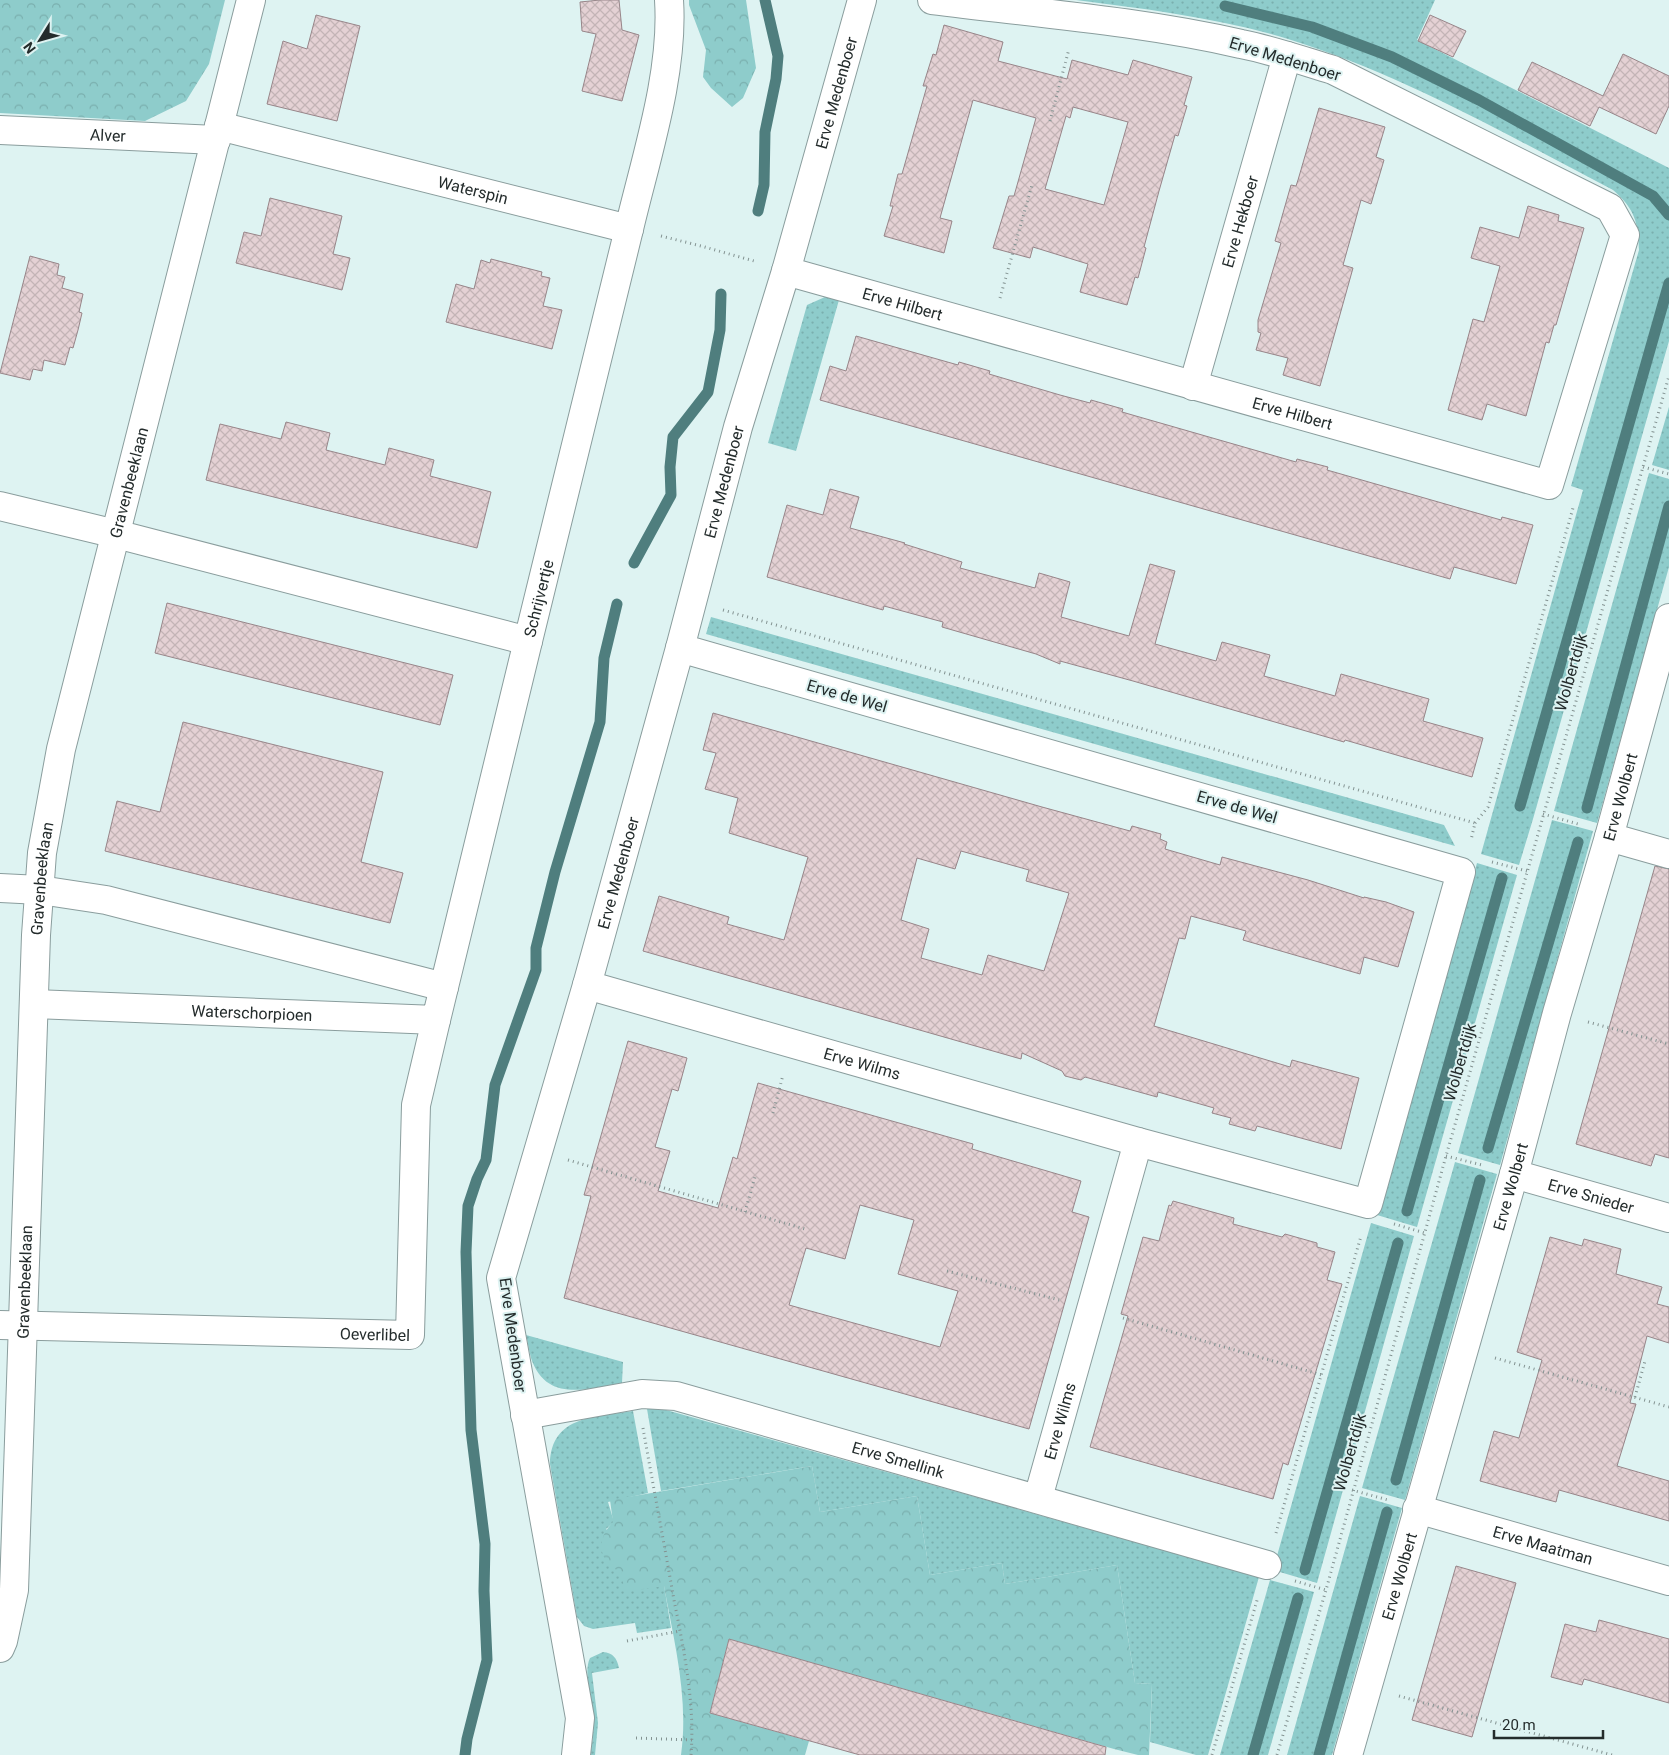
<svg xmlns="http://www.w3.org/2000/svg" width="1669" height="1755" font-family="Roboto,sans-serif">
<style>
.grass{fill:url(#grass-dots)}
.forest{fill:url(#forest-crowns)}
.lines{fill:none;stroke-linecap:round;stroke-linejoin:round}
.stream{stroke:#4f7e7e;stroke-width:11}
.building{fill:url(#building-cross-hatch);stroke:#978589;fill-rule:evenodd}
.minor-casing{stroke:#8a9d9d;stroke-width:30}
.path{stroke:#839291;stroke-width:3;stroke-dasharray:1 4;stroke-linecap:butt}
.minor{stroke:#fff;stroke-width:28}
.labels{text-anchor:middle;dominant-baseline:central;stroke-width:4;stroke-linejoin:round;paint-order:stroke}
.street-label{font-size:16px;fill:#242c2c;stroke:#def3f2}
</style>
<defs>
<pattern id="grass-dots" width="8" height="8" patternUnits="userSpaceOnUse" patternTransform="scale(1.25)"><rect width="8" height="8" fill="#8ecccb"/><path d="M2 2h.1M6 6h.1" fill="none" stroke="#7aafae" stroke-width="1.8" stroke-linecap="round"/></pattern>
<pattern id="forest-crowns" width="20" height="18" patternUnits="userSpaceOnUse" patternTransform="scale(1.25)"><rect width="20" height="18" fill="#8ecccb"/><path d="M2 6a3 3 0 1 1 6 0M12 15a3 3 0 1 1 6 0" fill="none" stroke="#7aafae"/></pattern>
<pattern id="building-cross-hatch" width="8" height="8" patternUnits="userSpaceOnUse" patternTransform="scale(1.25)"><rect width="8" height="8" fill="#e4d1d4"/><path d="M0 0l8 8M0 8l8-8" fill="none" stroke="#c3b4b6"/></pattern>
</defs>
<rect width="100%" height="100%" fill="#def3f2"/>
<path class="grass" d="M1076 0H1435L1417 40 1669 168V341L1533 819 1519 865 1481 854 1583 490 1571 486 1639 250C1638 222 1635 209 1613 190 1507 135 1402 74 1288 39 1219 18 1147 9 1076 0Z
M825 297 839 300 796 451 768 443 807 305Z
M1669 407V470L1652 465Z
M1649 473 1669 479V567L1597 823 1554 811Z
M711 617 1444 825 1455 846 706 634Z
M1552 820 1593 831 1500 1165 1458 1153Z
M1477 863 1517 875 1417 1227 1377 1215Z
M1455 1162 1497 1174 1405 1500 1362 1488Z
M1371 1223 1414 1236 1317 1583 1273 1570Z
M526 1335 623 1362 622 1383C587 1389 546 1403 531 1358 529 1351 528 1343 526 1335Z
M659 1408 1259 1577 1208 1755H1196L1150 1742 1152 1684 1135 1683 1117 1565 1005 1584 1002 1563 930 1575 917 1496 820 1512 812 1466 661 1491 647 1409Z
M633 1411 648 1493 608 1502 614 1522 606 1529 664 1585 671 1628 637 1633 635 1623 593 1629 584 1626 577 1617 550 1464C551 1415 596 1417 633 1411Z
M1360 1496 1402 1508 1332 1755H1287Z
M1270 1580 1314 1592 1268 1755H1220Z
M603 1652C613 1653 617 1658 619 1668L592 1673 598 1723 595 1755H590C593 1742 594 1729 593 1716 592 1699 583 1672 590 1658Z"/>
<path class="forest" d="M0 0H225L209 64 186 101 145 121 0 113Z
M689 0H746L756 68 743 98 732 107 711 88 703 77 706 50 689 5Z
M812 1466 820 1512 917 1496 930 1575 1002 1563 1005 1584 1117 1565 1135 1683 1152 1684 1149 1755H1138L1114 1749 729 1639 710 1713 809 1741 805 1755H681C689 1699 674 1641 664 1586L625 1592 621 1572C597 1562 596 1539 613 1522L610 1500Z"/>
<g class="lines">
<path class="stream" d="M1225 6 1312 27 1392 57 1479 100 1653 196 1669 215
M758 211 764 185 765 132 776 79 778 56 765 0
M634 563 671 495 670 467 673 437 708 392 720 330 721 294
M1520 806 1669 283
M1587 808 1669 506
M1488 1148 1578 842
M1407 1211 1502 878
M1396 1480 1480 1180
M1305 1570 1398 1243
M465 1755 467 1739 487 1660 484 1591 485 1544 471 1430 466 1252 468 1206 477 1179 486 1160 495 1085 536 970V948L555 872 600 722 604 658 617 604
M1253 1755 1298 1598
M1319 1755 1387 1512"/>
</g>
<path class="building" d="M600 0H619L622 30 639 35 622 101 582 91 596 34 582 31 580 2Z
M316 15 360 26 337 121 267 104 283 41 307 49Z
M1430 15 1466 31 1453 57 1418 41Z
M944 25 1003 42 998 61 1067 79 1072 60 1128 75 1133 60 1192 77 1184 105 1187 106 1178 136 1175 135 1159 191 1144 247 1146 248 1138 278 1135 277 1127 305 1080 292 1088 264 1033 247 1030 258 993 248 1009 196H1014L1036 118 973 100 940 218 952 221 944 253 884 236 893 206H890L898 174H902L927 86H923L933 54 936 55ZM1073 107 1128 122 1104 205 1045 189 1066 116 1070 118Z
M1623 54 1669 76V106L1656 134 1599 107 1590 126 1518 90 1532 62 1603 96Z
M1319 108 1385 127 1376 157 1384 160 1371 204 1361 200 1352 233 1343 265 1353 268 1320 386 1283 375 1288 358 1256 350 1261 333 1258 332V320L1281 243 1275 241 1291 185 1296 186 1298 180Z
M270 198 342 216 333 254 350 258 342 290 236 263 244 232 261 236Z
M1528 206 1559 215 1558 221 1584 228 1556 325H1554L1549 343 1546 342 1526 416 1487 404 1482 420 1448 410 1473 319 1484 322 1500 266 1471 258 1480 227 1519 238Z
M30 256 59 264 57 275 65 277 62 288 83 294 79 312 82 313 78 330 73 348 70 347 65 365 44 360 42 371 33 369 30 380 0 373Z
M491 259 542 272 541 276 550 278 543 306 562 310 552 349 446 322 456 284 474 289 481 260 490 263Z
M856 336 958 365 959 362 990 371 989 374 1060 395 1090 403 1091 400 1123 409 1122 412 1296 462 1297 459 1328 467 1327 470 1501 520 1502 517 1533 525 1516 584 1454 567 1450 579 820 400 830 366 846 371Z
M286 422 330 433 326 450 385 465 389 448 434 460 430 476 491 492 477 548 206 480 220 424 281 439Z
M830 489 859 497 850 528 905 543 904 544 962 562 960 568 1035 588 1039 573 1070 582 1061 617 1129 636 1150 564 1175 571 1155 644 1216 661 1222 642 1270 655 1264 676 1335 696 1341 674 1429 699 1423 721 1483 738 1472 777 1345 740 1344 742 1133 681 1060 661V664L1036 654 942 627 943 622 884 606 883 610 767 577 787 505 823 515Z
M167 603 453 675 440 725 155 653Z
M713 713 1042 807 1130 831 1132 826 1161 834 1160 839 1167 842 1165 849 1220 865 1222 857 1308 880 1364 898V897L1386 902 1414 912 1398 967 1364 957 1360 974 1243 940 1246 931 1191 916 1185 939 1179 938 1154 1026 1290 1067 1292 1060 1359 1078 1341 1149 1257 1126 1255 1131 1229 1124 1231 1118 1212 1113 1214 1108 1158 1092 1157 1097 1085 1077 1081 1080 1065 1076 1062 1071 1022 1053 1021 1059 643 951 659 896 729 917 727 924 784 940 808 857 729 833 738 798 705 789 716 753 703 750ZM961 851 1029 870 1026 881 1069 893 1044 971 988 955 982 975 921 958 929 929 901 920 917 858 955 869Z
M183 722 383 772 361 862 403 873 390 923 105 851 117 801 160 812Z
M1655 866 1669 869V1158L1655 1154 1651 1166 1576 1144Z
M628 1041 687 1058 678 1091 672 1089 655 1147 670 1151 658 1191 718 1208 733 1157 737 1159 758 1083 973 1144 972 1149 1081 1181 1072 1212 1089 1217 1029 1429 564 1298 591 1196 584 1195ZM860 1205 914 1220 898 1274 958 1291 940 1347 789 1305 806 1248 845 1259Z
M1173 1201 1234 1218 1233 1224 1282 1237 1285 1234 1317 1243V1247L1335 1252 1327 1280 1342 1284 1288 1465 1283 1463 1273 1499 1090 1447 1128 1316 1121 1314 1143 1237 1159 1241 1169 1205 1171 1206Z
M1550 1237 1582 1246 1584 1239 1621 1249 1616 1274 1662 1287 1657 1304 1669 1307V1343L1647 1336 1630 1403 1636 1404 1617 1466 1669 1481V1521L1559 1490 1556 1502 1480 1481 1494 1431 1519 1438 1542 1360 1517 1352Z
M1456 1566 1516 1583 1472 1737 1412 1720Z
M1599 1620 1669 1639V1703L1584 1679 1582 1685 1551 1677 1565 1624 1596 1632Z
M729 1639 1106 1747 1105 1755H860L710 1713Z"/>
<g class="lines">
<g class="minor-casing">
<g id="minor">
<path id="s1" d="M219 126 629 229C646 157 674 73 669 0"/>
<path id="s2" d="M0 130 216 140"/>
<path id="s3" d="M786 271 1549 485 1625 235 1610 208 1333 70C1303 61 1272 50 1241 44 1140 21 1035 13 932 0"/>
<path id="s4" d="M1193 386 1287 56"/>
<path id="s5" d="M0 506 116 534 528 641 629 229"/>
<path d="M1609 837 1669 854"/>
<path d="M0 888 40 890 106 900 444 987"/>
<path id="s6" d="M587 985 1138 1142 1368 1204 1461 872 680 648"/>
<path id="s7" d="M34 1004 436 1020 528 641"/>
<path id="s8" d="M1514 1174 1669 1218"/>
<path id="s9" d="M0 1325 410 1335 416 1105 436 1020"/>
<path id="s10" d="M525 1415 642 1394 676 1396 1267 1565"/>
<path id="s11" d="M1038 1498 1138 1142"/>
<path id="s12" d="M1417 1509 1669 1581"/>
<path id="s13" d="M0 1648 3 1641 14 1590 36 935 42 853 61 749 251 0"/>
<path id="s14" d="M576 1755 580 1718 501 1278 587 985 680 648 738 427 786 271 862 0"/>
<path id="s15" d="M1348 1755 1514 1174 1557 1013 1609 837 1669 618"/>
</g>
</g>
<path class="path" d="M1050 121 1069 49
M661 236 701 246 754 261
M1000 298 1032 185
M1643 467 1669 474
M723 610 1475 823 1471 840
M1543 814 1578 824
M1475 823 1488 807 1573 508
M1492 862 1527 871
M1588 1022 1669 1044
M773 1113 783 1075
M1446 1156 1482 1165
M568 1160 805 1229
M745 1212 755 1177
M1394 1224 1425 1233
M947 1271 1059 1300
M1123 1318 1322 1375
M1495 1358 1669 1407
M1635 1397 1645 1361
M643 1428C653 1485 664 1543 674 1600 684 1651 695 1703 691 1755
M1352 1490 1388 1500
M1276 1533 1361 1236
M1295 1581 1326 1590
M627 1641 680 1631
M1399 1696 1612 1755
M636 1738 692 1740
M1212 1755 1258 1597
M1277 1755 1326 1590 1446 1156 1669 376"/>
<use href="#minor" class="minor"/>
</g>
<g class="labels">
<g class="street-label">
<text transform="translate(1285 59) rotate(17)">Erve Medenboer</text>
<text stroke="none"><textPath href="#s14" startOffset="1716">Erve Medenboer</textPath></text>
<text stroke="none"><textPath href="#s2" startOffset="108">Alver</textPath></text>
<text stroke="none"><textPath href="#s1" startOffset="262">Waterspin</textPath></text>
<text stroke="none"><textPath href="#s4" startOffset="171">Erve Hekboer</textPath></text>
<text stroke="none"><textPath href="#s3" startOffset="121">Erve Hilbert</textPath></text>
<text stroke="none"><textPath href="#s3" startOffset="526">Erve Hilbert</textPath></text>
<text stroke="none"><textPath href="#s14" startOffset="1311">Erve Medenboer</textPath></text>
<text stroke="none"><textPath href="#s13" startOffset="1178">Gravenbeeklaan</textPath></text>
<text stroke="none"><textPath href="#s5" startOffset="589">Schrijvertje</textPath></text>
<text transform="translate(1571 672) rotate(-74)">Wolbertdijk</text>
<text transform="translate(847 696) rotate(16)">Erve de Wel</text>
<text stroke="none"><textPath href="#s15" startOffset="996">Erve Wolbert</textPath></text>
<text transform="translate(1237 807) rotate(16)">Erve de Wel</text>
<text stroke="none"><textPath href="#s14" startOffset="906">Erve Medenboer</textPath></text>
<text stroke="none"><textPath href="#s13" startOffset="772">Gravenbeeklaan</textPath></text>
<text stroke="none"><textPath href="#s7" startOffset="218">Waterschorpioen</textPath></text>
<text transform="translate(1460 1062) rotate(-74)">Wolbertdijk</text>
<text stroke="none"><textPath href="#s6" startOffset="286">Erve Wilms</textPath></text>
<text stroke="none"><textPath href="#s15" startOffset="591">Erve Wolbert</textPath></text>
<text stroke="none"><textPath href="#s8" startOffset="80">Erve Snieder</textPath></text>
<text stroke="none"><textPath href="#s13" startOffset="368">Gravenbeeklaan</textPath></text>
<text stroke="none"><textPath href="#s9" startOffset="375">Oeverlibel</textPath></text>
<text transform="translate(513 1335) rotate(82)">Erve Medenboer</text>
<text stroke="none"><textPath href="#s11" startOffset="80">Erve Wilms</textPath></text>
<text transform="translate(1350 1452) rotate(-74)">Wolbertdijk</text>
<text stroke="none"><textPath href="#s10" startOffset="384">Erve Smellink</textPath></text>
<text stroke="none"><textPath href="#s12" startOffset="131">Erve Maatman</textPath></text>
<text stroke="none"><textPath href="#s15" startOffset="186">Erve Wolbert</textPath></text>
</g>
</g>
<g transform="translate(40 40) rotate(233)" stroke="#def3f2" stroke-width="4" paint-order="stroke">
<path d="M0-4L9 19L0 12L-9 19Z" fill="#242c2c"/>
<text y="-8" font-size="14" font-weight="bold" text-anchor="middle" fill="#242c2c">N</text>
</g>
<path d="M1494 1730v8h109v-8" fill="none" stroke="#242c2c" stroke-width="2.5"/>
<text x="1502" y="1730" font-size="15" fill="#242c2c" stroke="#def3f2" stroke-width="4" paint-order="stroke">20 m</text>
</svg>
